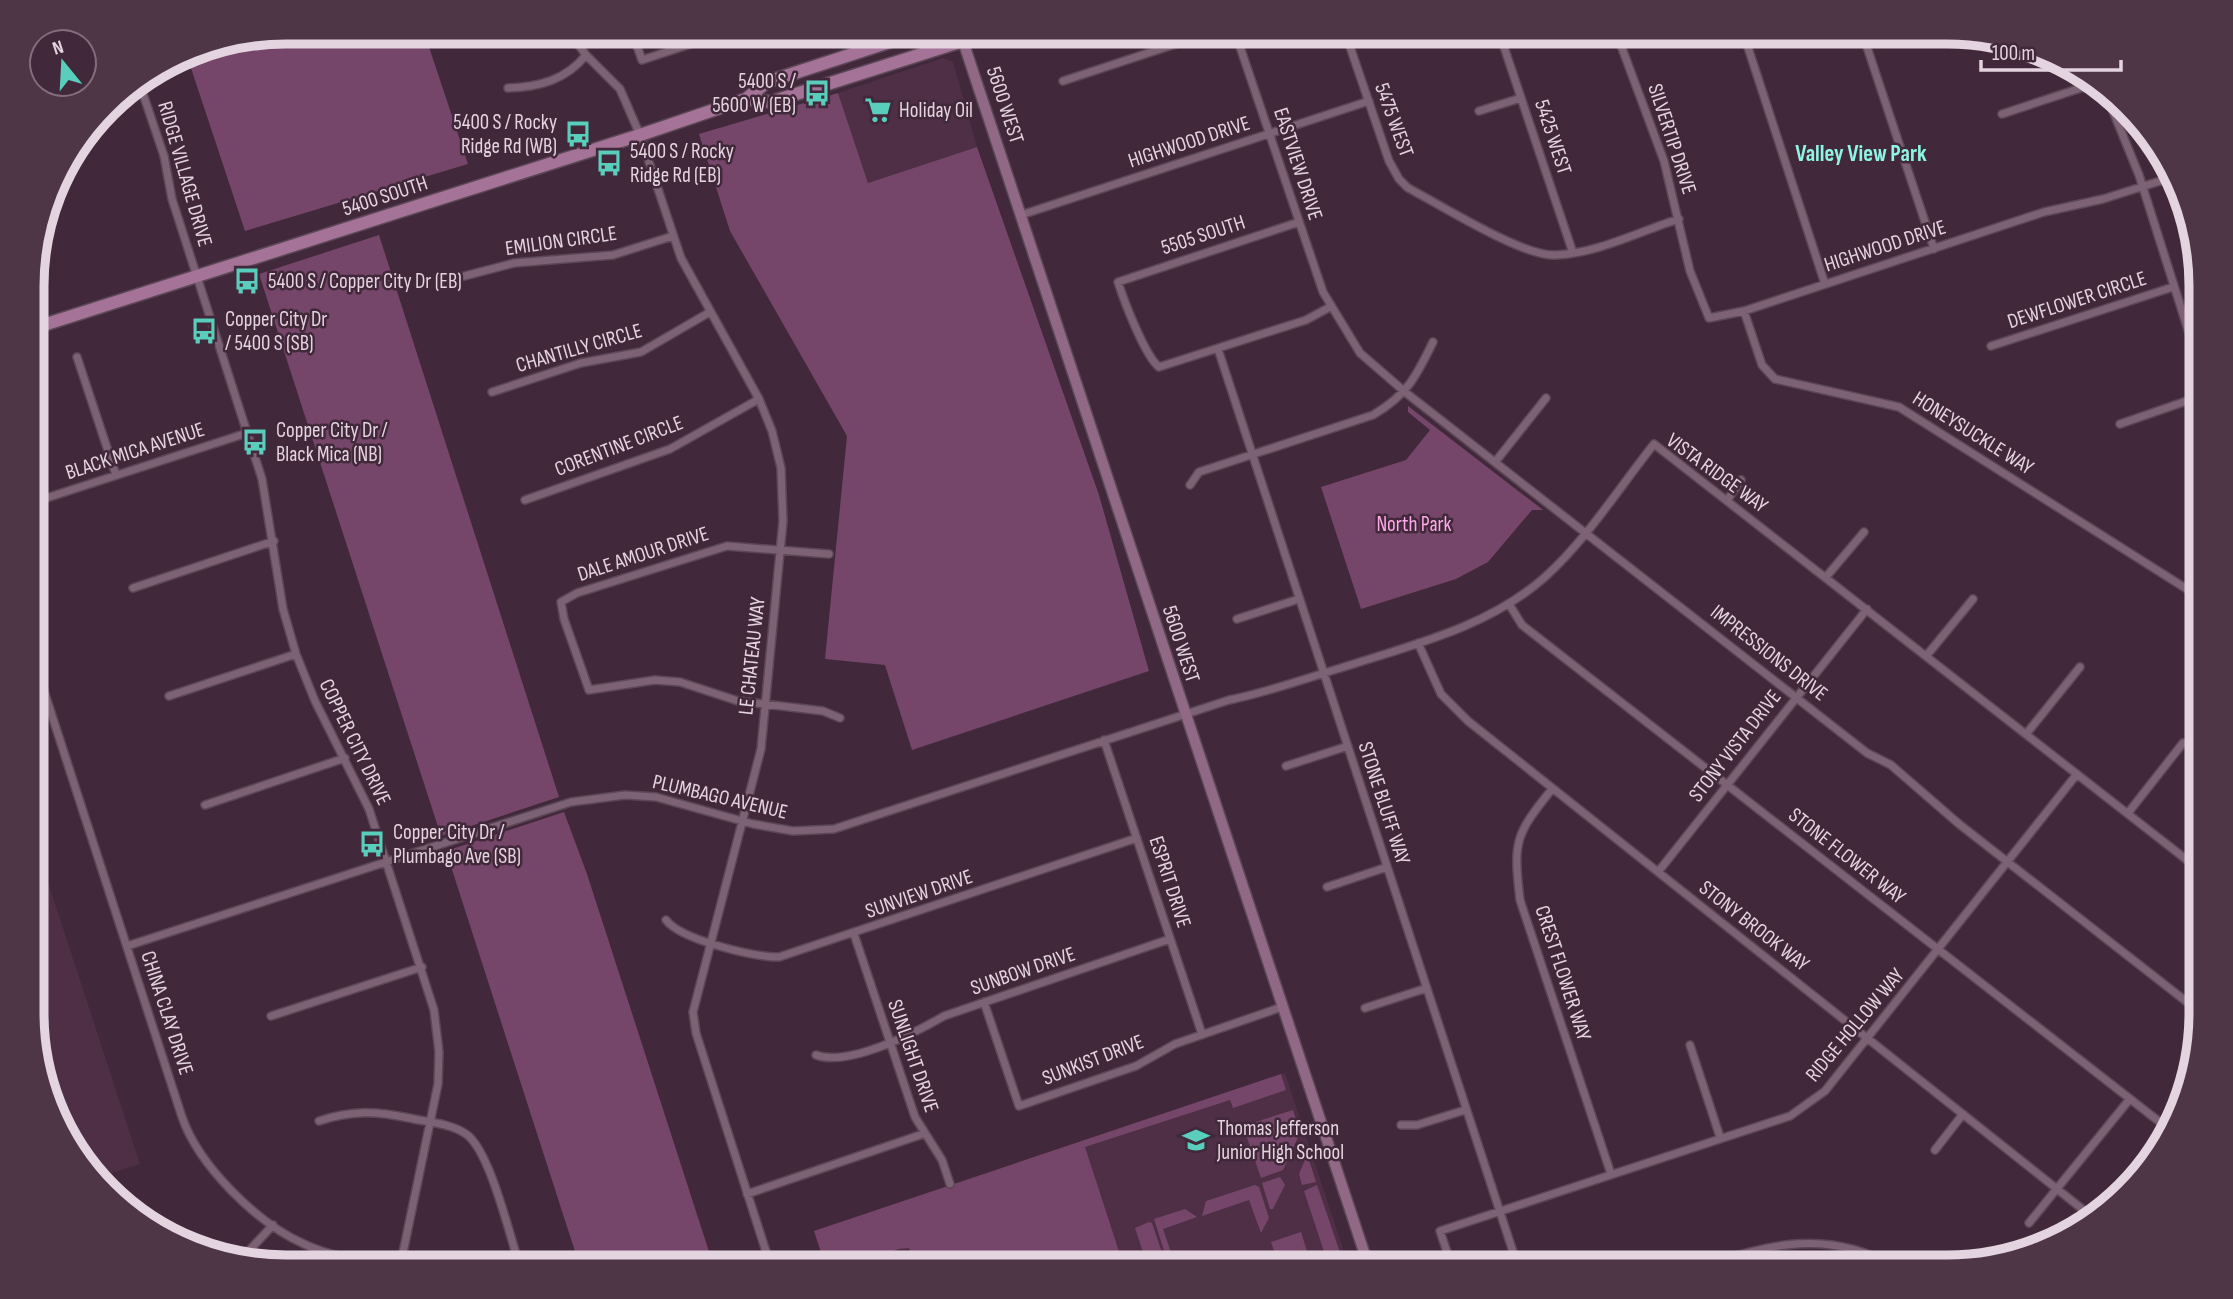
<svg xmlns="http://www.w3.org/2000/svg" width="2233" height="1299" font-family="'Sofia Sans Condensed',sans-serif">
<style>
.built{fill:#4e2f46}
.green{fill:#754669}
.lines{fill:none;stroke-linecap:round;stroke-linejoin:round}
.minor-casing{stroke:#5b4756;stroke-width:10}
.secondary-casing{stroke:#5b4756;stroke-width:13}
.primary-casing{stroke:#5b4756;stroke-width:15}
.minor{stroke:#7d6175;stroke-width:7}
.secondary{stroke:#916986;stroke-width:10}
.primary{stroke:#a57298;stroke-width:12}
.labels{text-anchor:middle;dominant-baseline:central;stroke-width:5;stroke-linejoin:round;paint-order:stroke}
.poi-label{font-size:21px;fill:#e4d4df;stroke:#41283a;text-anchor:start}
.street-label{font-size:21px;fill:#e4d4df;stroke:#41283a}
.park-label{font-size:21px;fill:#fea9e8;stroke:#41283a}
.neighbourhood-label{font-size:23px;font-weight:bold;fill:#8ef5e4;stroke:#41283a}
.rim{fill:none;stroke:#e4d4df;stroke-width:9}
</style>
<rect width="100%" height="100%" fill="#41283a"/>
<path class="built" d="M943 58 953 62 977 147 868 183 838 93Z
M34 839 140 1164 99 1177 74 1154 34 1046Z
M1285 1073 1349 1267H826L814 1231Z"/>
<path class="green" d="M286 32H424L468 164 245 231 186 53Z
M838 93 868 183 977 147 1099 495 1149 671 912 750 885 665 825 659 847 436 730 231 699 134Z
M379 235 559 797 441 836 259 274Z
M1408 406 1543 510H1532L1488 562 1456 579 1361 609 1321 487 1406 460 1430 430 1408 412Z
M564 812 587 874 714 1267H580L446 851Z
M1281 1074 1286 1090 1233 1108 1230 1100 1085 1147 1124 1267H907L915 1264 909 1248 898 1249 879 1258 882 1267H826L814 1231Z
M1293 1110 1300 1133 1283 1170 1261 1178 1243 1126Z
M1305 1160H1309L1316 1182 1302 1185 1299 1174Z
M1280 1177 1285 1185 1273 1209H1270L1262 1183Z
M1255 1185 1259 1187 1269 1218 1261 1233 1249 1200 1202 1216 1206 1201Z
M1317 1185 1345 1267H1329L1304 1191Z
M1185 1209 1197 1217 1163 1229 1176 1267H1169L1154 1219Z
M1149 1222 1152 1223 1167 1267H1148L1135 1228Z
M1301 1232 1312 1267H1292L1294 1263 1275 1254 1271 1242Z"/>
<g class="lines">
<g class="minor-casing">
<path id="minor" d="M569 32 586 55 620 89 640 135 681 258 759 399 772 431 781 468 783 521 761 749 693 1012 696 1033 771 1267
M632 32 642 60 727 32
M1235 32 1323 292 1360 353 1405 392 1867 753 1891 765 1959 824 2201 1013
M1345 32 1389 161 1399 179 1408 188C1441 205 1521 256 1555 255 1596 254 1640 231 1679 219
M1499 32 1573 253
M1616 32 1664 161 1690 271 1709 318 1744 311 2044 212 2103 199 2173 177
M1743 32 1825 284
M1862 32 1934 249
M1063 81 1212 32
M139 82 164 156 172 199 262 479 283 609 296 654 315 701 369 809 434 1010 439 1052 438 1084 400 1267
M508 88C539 87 566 80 586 55
M117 96 142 88
M2108 99 2139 175 2201 371
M1479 111 1521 98
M2002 114 2093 84
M1021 215 1369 101
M1299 222 1118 282C1124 301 1145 356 1159 367L1306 320 1330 307
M453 279 514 263 613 255 673 236
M1744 311 1762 365 1775 379 1899 407 2201 598
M1991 346 2173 287
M1218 349 1518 1267
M77 357 116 475
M492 392 581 363 641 352 710 312
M2120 424 2201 396
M1496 461 1546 398
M1190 485 1199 472 1373 415C1407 395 1416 377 1433 342
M1728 499 1741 480
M525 500 670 449 759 399
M34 502 247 433
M829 554 727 546 577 593 561 602 564 619 589 690 655 680 680 682 738 701 823 711 840 718
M1826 577 1864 532
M133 588 274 541
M1509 604 1522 625 2170 1130
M1237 619 1299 599
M1418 643 1441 694 1468 721 2091 1216
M1927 655 1973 599
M34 660 182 1117C199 1166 257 1223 304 1244 332 1257 363 1261 393 1267
M169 696 296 654
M2027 733 2080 667
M1104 740 1202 1034
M1286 766 1348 746
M1552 789C1515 835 1513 841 1520 900L1611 1174
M205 805 345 758
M2128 813 2183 743
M1658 872 1867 609
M1327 887 1387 867
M666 920C681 940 754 957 779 957L1137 838
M854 934 915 1117 942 1160 950 1184
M127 946 571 802 625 795 656 797 753 824 793 831 834 829 1229 700C1269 692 1307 678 1347 666 1416 644 1490 626 1545 577 1587 539 1619 488 1654 444L2201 871
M984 1002 1019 1106 1136 1066 1175 1044 1282 1007
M1365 1008 1427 988
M271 1016 422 967
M1690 1045 1720 1137
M816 1055C848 1067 915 1033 944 1016L1170 939
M319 1121C352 1110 376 1111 409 1118 427 1122 450 1123 466 1134 490 1150 510 1237 520 1267
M1401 1125H1417L1465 1110
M1935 1150 1963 1114
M747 1194 923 1134
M2029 1223 2129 1100
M244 1256 273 1225
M1452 1267 1440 1231 1790 1116 1825 1091 2077 774
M1701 1267C1769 1244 1828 1228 1895 1267"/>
</g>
<g class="secondary-casing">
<path id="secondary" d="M960 32 1369 1267"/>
</g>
<g class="primary-casing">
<path id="primary" d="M746 99 771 102 991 32
M34 328 640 135 746 99 767 82 920 32"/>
</g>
<use href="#minor" class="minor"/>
<use href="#secondary" class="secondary"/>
<use href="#primary" class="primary"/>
</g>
<defs>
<g id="bus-bare" transform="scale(2.1)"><path d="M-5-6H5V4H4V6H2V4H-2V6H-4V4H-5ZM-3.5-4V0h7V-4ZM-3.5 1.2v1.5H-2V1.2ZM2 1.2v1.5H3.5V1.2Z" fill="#5acebd" stroke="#41283a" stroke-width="2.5" paint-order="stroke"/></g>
<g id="supermarket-bare" transform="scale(2.1)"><path d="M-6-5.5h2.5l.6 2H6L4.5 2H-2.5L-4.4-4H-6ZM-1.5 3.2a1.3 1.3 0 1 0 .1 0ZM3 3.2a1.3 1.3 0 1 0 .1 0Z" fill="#5acebd" stroke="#41283a" stroke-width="2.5" paint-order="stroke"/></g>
<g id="school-bare" transform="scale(2.1)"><path d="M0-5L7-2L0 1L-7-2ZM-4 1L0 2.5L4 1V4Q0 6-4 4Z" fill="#5acebd" stroke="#41283a" stroke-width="2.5" paint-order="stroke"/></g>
</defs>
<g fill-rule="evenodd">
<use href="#bus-bare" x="817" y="93"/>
<use href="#supermarket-bare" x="878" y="110"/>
<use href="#bus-bare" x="578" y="134"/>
<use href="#bus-bare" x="609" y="163"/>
<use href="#bus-bare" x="247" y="281"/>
<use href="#bus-bare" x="204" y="331"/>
<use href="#bus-bare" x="255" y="442"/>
<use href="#bus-bare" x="372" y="844"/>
<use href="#school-bare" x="1196" y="1140"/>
</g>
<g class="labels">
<g class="poi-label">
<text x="796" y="81" text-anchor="end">5400 S /<tspan x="796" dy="24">5600 W (EB)</tspan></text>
<text x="899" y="110">Holiday Oil</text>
<text x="557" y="122" text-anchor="end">5400 S / Rocky<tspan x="557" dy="24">Ridge Rd (WB)</tspan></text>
<text x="630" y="151">5400 S / Rocky<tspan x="630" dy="24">Ridge Rd (EB)</tspan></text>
<text x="268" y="281">5400 S / Copper City Dr (EB)</text>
<text x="225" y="319">Copper City Dr<tspan x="225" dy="24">/ 5400 S (SB)</tspan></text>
<text x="276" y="430">Copper City Dr /<tspan x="276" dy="24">Black Mica (NB)</tspan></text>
<text x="393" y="832">Copper City Dr /<tspan x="393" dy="24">Plumbago Ave (SB)</tspan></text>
<text x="1217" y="1128">Thomas Jefferson<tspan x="1217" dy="24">Junior High School</tspan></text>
</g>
<g class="street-label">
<text transform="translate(1005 105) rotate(72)">5600 WEST</text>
<text transform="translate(1394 120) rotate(70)">5475 WEST</text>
<text transform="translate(1553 137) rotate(72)">5425 WEST</text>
<text transform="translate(1672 139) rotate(72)">SILVERTIP DRIVE</text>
<text transform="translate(1189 142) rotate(-18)">HIGHWOOD DRIVE</text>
<text transform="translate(1298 164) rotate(72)">EASTVIEW DRIVE</text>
<text transform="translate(185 174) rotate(74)">RIDGE VILLAGE DRIVE</text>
<text transform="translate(385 196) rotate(-18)">5400 SOUTH</text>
<text transform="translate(1203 235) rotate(-18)">5505 SOUTH</text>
<text transform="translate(561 241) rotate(-8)">EMILION CIRCLE</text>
<text transform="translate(1885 246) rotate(-18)">HIGHWOOD DRIVE</text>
<text transform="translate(2077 300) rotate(-18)">DEWFLOWER CIRCLE</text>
<text transform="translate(579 348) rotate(-16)">CHANTILLY CIRCLE</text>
<text transform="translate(1973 433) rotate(32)">HONEYSUCKLE WAY</text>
<text transform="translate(619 446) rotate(-21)">CORENTINE CIRCLE</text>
<text transform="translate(135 451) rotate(-18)">BLACK MICA AVENUE</text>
<text transform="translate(1717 473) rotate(36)">VISTA RIDGE WAY</text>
<text transform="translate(643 554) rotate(-18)">DALE AMOUR DRIVE</text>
<text transform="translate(1181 644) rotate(72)">5600 WEST</text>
<text transform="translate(1769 653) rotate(38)">IMPRESSIONS DRIVE</text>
<text transform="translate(752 656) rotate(-84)">LE CHATEAU WAY</text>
<text transform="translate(355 742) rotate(64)">COPPER CITY DRIVE</text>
<text transform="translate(1735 746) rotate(-52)">STONY VISTA DRIVE</text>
<text transform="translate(720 797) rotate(13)">PLUMBAGO AVENUE</text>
<text transform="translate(1384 803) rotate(72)">STONE BLUFF WAY</text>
<text transform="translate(1847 856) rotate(38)">STONE FLOWER WAY</text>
<text transform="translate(1170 882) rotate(72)">ESPRIT DRIVE</text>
<text transform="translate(919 894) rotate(-19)">SUNVIEW DRIVE</text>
<text transform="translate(1754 926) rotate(38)">STONY BROOK WAY</text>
<text transform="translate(1023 971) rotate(-19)">SUNBOW DRIVE</text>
<text transform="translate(1563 973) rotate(72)">CREST FLOWER WAY</text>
<text transform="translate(167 1013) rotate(72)">CHINA CLAY DRIVE</text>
<text transform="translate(1855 1025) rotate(-50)">RIDGE HOLLOW WAY</text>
<text transform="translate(913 1056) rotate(71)">SUNLIGHT DRIVE</text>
<text transform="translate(1093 1060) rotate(-21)">SUNKIST DRIVE</text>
</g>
<g class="park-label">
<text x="1414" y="524">North Park</text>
</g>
<g class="neighbourhood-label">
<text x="1861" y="154">Valley View Park</text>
</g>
</g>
<path d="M0 0H2233V1299H0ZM286 44H1947A242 242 0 0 1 2189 286V1013A242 242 0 0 1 1947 1255H286A242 242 0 0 1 44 1013V286A242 242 0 0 1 286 44Z" fill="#4e3647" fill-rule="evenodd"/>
<path class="rim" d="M286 44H1947A242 242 0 0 1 2189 286V1013A242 242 0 0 1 1947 1255H286A242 242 0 0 1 44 1013V286A242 242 0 0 1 286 44Z"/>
<g transform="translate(63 63) rotate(342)"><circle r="33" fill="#41283a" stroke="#826d7c" stroke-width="2"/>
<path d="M0-5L12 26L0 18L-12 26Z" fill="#5acebd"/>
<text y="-10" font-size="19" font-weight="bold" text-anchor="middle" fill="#e4d4df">N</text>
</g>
<path d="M1981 60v10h140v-10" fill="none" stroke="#e4d4df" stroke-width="3.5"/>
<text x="1992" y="60" font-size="21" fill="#e4d4df" stroke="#41283a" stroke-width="5" paint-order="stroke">100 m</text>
</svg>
